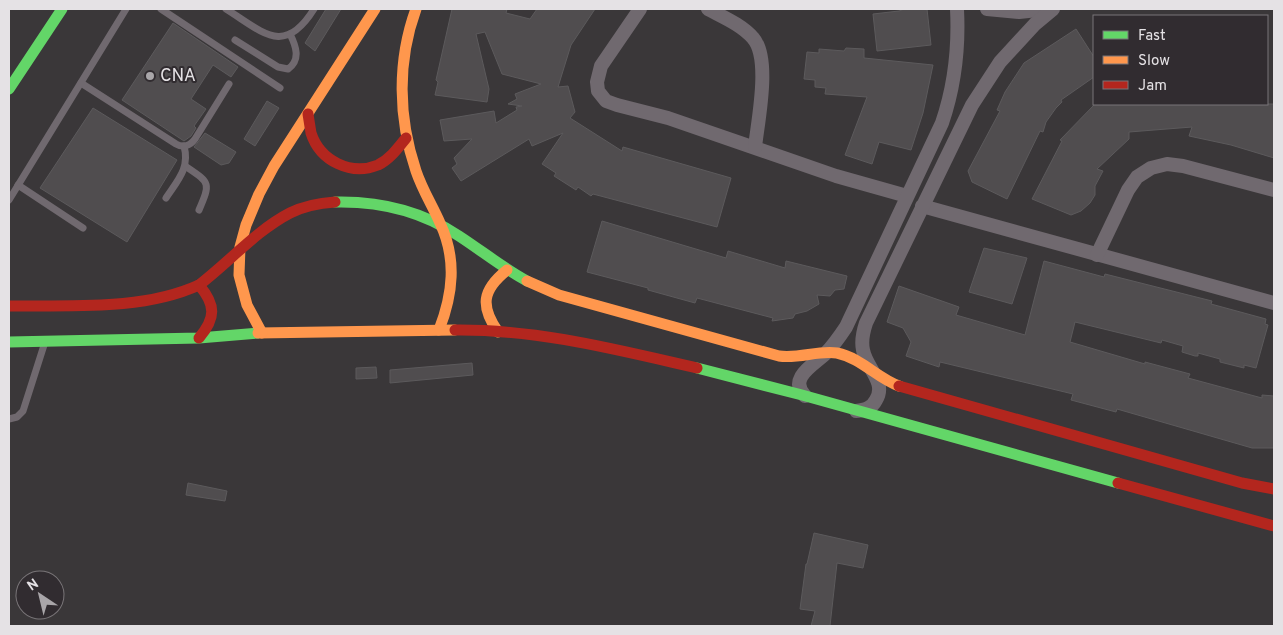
<svg xmlns="http://www.w3.org/2000/svg" width="1283" height="635" font-family="Overpass,sans-serif">
<rect width="100%" height="100%" fill="#3a3739"/>
<g fill="#504d4f" stroke="#5c5a5c">
<polygon points="326,9 341,9 315,51 305,43"/>
<polygon points="452,9 507,9 506,13 530,19 537,9 595,9 571,45 558,87 568,86 575,112 570,118 622,151 623,147 731,178 717,227 593,194 591,196 578,187 576,190 554,176 556,173 542,164 563,133 532,146 529,139 461,181 452,168 457,164 454,158 472,139 444,141 440,120 494,111 496,123 517,110 516,107 522,106 508,104 517,99 515,94 541,84 502,74 485,32 476,34 489,89 487,102 435,95 438,82 436,80"/>
<polygon points="904,9 927,9 931,45 877,51 873,14 899,11"/>
<polygon points="173,23 238,67 231,77 213,65 191,99 206,109 194,126 196,128 191,136 184,141 122,100"/>
<polygon points="1076,29 1094,57 1094,77 1061,100 1062,102 1056,108 1046,122 1043,132 1040,131 1007,199 972,182 968,171 1000,111 997,110 1005,92 1024,63"/>
<polygon points="846,48 864,49 864,58 933,65 923,113 911,150 879,142 872,164 845,155 867,97 825,94 826,88 815,87 815,80 804,79 807,52 819,53 819,49 844,51"/>
<polygon points="267,101 279,108 255,146 244,139"/>
<polygon points="1095,104 1274,104 1274,158 1231,145 1189,136 1192,127 1129,132 1129,139 1097,169 1103,171 1095,186 1095,195 1090,203 1081,211 1071,215 1032,199 1062,141 1060,140"/>
<polygon points="93,108 177,160 127,242 40,188"/>
<polygon points="205,133 236,152 229,163 221,165 194,147"/>
<polygon points="602,221 726,258 728,251 785,268 786,261 847,276 844,289 835,290 830,296 817,295 819,304 807,311 795,314 793,318 772,321 773,318 697,298 695,303 648,290 648,288 587,272"/>
<polygon points="984,248 1027,258 1012,304 969,292"/>
<polygon points="1044,261 1104,277 1105,274 1212,301 1211,304 1266,319 1265,324 1268,325 1256,368 1244,365 1244,368 1220,362 1220,359 1198,353 1198,356 1195,356 1182,352 1183,346 1162,340 1161,343 1075,322 1070,342 1145,364 1145,362 1190,374 1188,378 1262,398 1262,395 1274,396 1274,448 1252,448 1117,409 1116,412 1071,400 1073,394 940,362 939,367 906,356 911,342 903,328 887,322 899,286 959,307 956,315 1025,335"/>
<polygon points="472,363 473,375 390,383 390,370"/>
<polygon points="376,367 377,378 356,379 356,368"/>
<polygon points="188,483 227,491 225,501 186,495"/>
<polygon points="814,533 868,545 863,568 837,563 830,626 811,626 815,611 800,609 806,564 807,564"/>
</g>
<g fill="none" stroke-linecap="round" stroke-linejoin="round">
<g stroke="#70696f" stroke-width="7">
<polyline points="161,9 280,88"/>
<path d="M226,9C263,32 284,57 314,9"/>
<path d="M235,40L278,67L288,69C301,60 296,46 290,34"/>
<path d="M81,83L176,144C183,148 190,146 195,139L229,84"/>
<path d="M185,166C210,183 211,182 199,210"/>
<polyline points="18,185 83,228"/>
<path d="M166,198C178,180 190,168 184,146"/>
<polyline points="9,200 126,9"/>
<polyline points="9,419 17,417 23,411 45,342"/>
</g>
<g stroke="#70696f" stroke-width="14">
<polyline points="640,9 601,66 597,82 598,91 606,101 617,105 668,118 836,176 907,196"/>
<path d="M708,9C723,17 742,25 753,38C771,58 758,120 755,147"/>
<polyline points="987,9 1019,12 1047,9"/>
<polyline points="922,206 1274,303"/>
<polyline points="1097,255 1128,190 1137,177 1151,168 1167,164 1183,166 1274,190"/>
<path d="M805,396C787,378 815,364 826,353C834,345 840,336 846,327L942,123C955,85 959,48 957,9"/>
<path d="M856,411C865,410 872,408 876,400C887,382 866,368 863,350C861,341 863,332 866,323L972,105L1000,62L1035,24L1053,9"/>
</g>
<g stroke="#63d668" stroke-width="11">
<polyline points="9,89 62,9"/>
<path d="M335,202C379,201 422,211 459,236C482,251 503,268 527,281"/>
<polyline points="9,342 199,338 258,333"/>
<polyline points="697,368 802,395 1118,483"/>
</g>
<g stroke="#ff974d" stroke-width="11">
<path d="M416,9C397,61 398,118 416,171C422,189 432,205 440,223C457,259 453,294 439,330"/>
<path d="M527,281L559,295L779,356C799,359 818,350 837,353C861,358 877,378 899,386"/>
<path d="M498,332C480,306 482,290 507,270"/>
<polyline points="258,333 455,330"/>
<polyline points="262,333 247,305 239,275 240,247 246,225 259,194 274,166 375,9"/>
</g>
<g stroke="#b3261e" stroke-width="11">
<path d="M308,114C309,120 310,127 311,133C320,161 351,176 378,165C390,159 398,148 406,138"/>
<path d="M199,285C216,305 216,318 199,338"/>
<path d="M9,306C70,305 142,311 199,285C229,262 257,230 290,213C304,206 320,203 335,202"/>
<path d="M455,330C537,329 618,350 697,368"/>
<polyline points="899,386 1242,483 1274,489"/>
<polyline points="1118,483 1274,526"/>
</g>
</g>
<circle fill="#a9a6a9" stroke="#312c30" stroke-width="2" cx="150" cy="76" r="5"/>
<g text-anchor="middle" dominant-baseline="central" stroke-width="4" stroke-linejoin="round" paint-order="stroke">
<g font-size="18" fill="#e5e2e5" stroke="#312c30" text-anchor="start">
<text x="160" y="76">CNA</text>
</g>
</g>
<rect width="1283" height="635" fill="none" stroke="#e5e2e5" stroke-width="20"/>
<rect x="1093" y="15" width="175" height="90" fill="#312c30" stroke="#797578"/>
<rect x="1103" y="31" width="25" height="8" fill="#63d668" stroke="#797578"/>
<text x="1138" y="40" font-size="15" fill="#e5e2e5">Fast</text>
<rect x="1103" y="56" width="25" height="8" fill="#ff974d" stroke="#797578"/>
<text x="1138" y="65" font-size="15" fill="#e5e2e5">Slow</text>
<rect x="1103" y="81" width="25" height="8" fill="#b3261e" stroke="#797578"/>
<text x="1138" y="90" font-size="15" fill="#e5e2e5">Jam</text>
<g transform="translate(40 595) rotate(325)"><circle r="24" fill="#312c30" stroke="#797578"/>
<path d="M0-4L9 19L0 12L-9 19Z" fill="#a9a6a9"/>
<text y="-8" font-size="14" font-weight="bold" text-anchor="middle" fill="#e5e2e5">N</text>
</g>
</svg>
